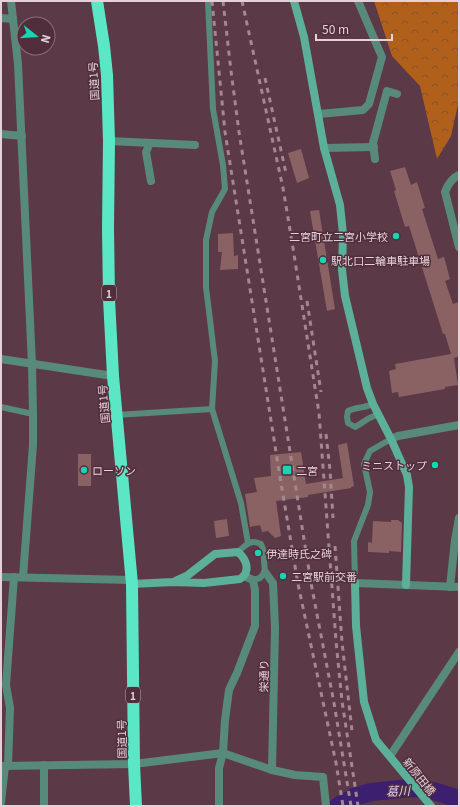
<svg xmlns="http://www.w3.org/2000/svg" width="460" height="807" font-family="Georgia,'Noto Sans JP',serif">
<defs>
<pattern id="forest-crowns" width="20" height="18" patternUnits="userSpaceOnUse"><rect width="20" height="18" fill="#b1601c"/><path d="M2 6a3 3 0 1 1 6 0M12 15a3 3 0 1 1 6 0" fill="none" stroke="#86532b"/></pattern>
</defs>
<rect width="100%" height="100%" fill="#5c3946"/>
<polygon fill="url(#forest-crowns)" points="374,1 459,1 459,100 451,136 437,159 420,86 392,56"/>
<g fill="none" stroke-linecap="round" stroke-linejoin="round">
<polyline stroke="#3c1f6f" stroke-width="18" points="338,806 354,797 371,792 412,788 424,789 437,792 459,799"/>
</g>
<g fill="#8b6264">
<polygon points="301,149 309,178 297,183 288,153"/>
<polygon points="405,167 411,185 417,182 425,208 422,209 438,259 444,257 450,279 445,281 453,304 459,302 459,356 454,358 458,385 445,387 445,389 399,397 398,392 392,393 389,371 396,369 395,364 451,354 445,334 443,334 409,226 405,227 394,191 396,190 390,171"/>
<polygon points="319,210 335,309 327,311 310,211"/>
<polygon points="233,233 234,256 238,255 238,269 220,270 222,252 218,252 218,234"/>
<polygon points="347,443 354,486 351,487 351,488 308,495 308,497 276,501 281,536 275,538 268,531 262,532 260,525 250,527 245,494 257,492 254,478 271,476 270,455 301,452 306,484 343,478 338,445"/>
<rect x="78" y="454" width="13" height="32"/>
<polygon points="227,519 229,536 216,538 214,521"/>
<polygon points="391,520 398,520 402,523 401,552 389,551 389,553 368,552 368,542 372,543 373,521 391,522"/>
</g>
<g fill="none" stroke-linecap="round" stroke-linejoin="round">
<g stroke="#588a7c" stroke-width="6">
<path d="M373,404C365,408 356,407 348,411L347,417L348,423L355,427C365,422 367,417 378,415"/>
<polyline points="1,407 33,414"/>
<polyline points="212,409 241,503 248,543"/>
<polyline points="116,415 212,409 215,361 206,287 206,240 212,212 225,189 223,165 213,109 208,1"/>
<path d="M238,552C247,544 250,539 261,544L263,549L265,572L260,578L253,580"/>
<polyline points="355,583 354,541 368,505 370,492 364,464 370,451 391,439"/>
</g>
<g stroke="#588a7c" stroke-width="8">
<polyline points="11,1 18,64 32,364 33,414 33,445 23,577"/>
<polyline points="1,18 13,19"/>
<polyline points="319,114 363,110 369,104 382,57 358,1"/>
<polyline points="1,134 22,136"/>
<polyline points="109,141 195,145"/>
<polyline points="150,143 146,152 151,181"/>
<polyline points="324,148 374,147"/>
<polyline points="375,159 373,143 387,91 397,94"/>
<path d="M459,175C452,178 448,184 445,192L459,247"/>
<polyline points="1,359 113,376"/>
<polyline points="391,439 398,436 459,425"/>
<polyline points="265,572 273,583 275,628 272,770"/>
<polyline points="1,577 132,580"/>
<polyline points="355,583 459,587"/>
<polyline points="450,587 455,540 459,518"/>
<polyline points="390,756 459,652"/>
<polyline points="44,765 44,806"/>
<polyline points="1,766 134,764 223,753 272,770 295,775 323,777 326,806"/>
<polyline points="8,766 10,708 6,685 14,577"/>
<polyline points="1,802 5,766"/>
<polyline points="219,806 219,768 223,753 225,720 229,690 237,673 255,626 255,590 253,580 244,576"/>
</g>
<g stroke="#5cb09a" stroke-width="8">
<polyline points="294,1 304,37 324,148 340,205 343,234 342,270 345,296 367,388 373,404 391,439 407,475 409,487 406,585"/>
<polyline points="355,583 356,626 364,702 376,740 431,806"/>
<path d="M132,584L173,582L204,583L240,579C251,572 247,560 238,552L215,554L188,575L173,582"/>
</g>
<polyline stroke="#5be7c6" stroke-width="12" points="97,1 104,46 107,75 109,141 108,227 109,299 113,376 132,584 134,764 136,806"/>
<g stroke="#a38791" stroke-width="3" stroke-dasharray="5 5" stroke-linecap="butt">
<polyline points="212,1 225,132 280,477 298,584 336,763 343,806"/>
<polyline points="223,1 231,71 239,132 311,583 334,703 351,806"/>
<polyline points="242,1 283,188 293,248 319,413 336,641 342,701 358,806"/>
<polyline points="265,78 286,173"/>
<polyline points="307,301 321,392"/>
<polyline points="326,434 330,470 333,518"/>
<polyline points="335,546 342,642 352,731"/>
</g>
</g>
<g fill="#18d5b2" stroke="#502e3c" stroke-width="1.5">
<circle cx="396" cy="236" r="4"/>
<circle cx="323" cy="260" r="4"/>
<circle cx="435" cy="465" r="4"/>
<circle cx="84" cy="470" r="4"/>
<rect x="282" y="465" width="10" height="10" rx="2"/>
<circle cx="258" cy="553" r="4"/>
<circle cx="283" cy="576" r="4"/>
</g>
<g text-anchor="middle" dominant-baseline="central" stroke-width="3" stroke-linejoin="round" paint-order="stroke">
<g fill="#502e3c" stroke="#baa0a9" stroke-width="1">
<rect x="102" y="285" width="14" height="16" rx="3"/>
<rect x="126" y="687" width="14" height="16" rx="3"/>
</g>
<g font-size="10" font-weight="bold" fill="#e7d1d8">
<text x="109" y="293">1</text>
<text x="133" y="695">1</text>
</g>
<g font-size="11" fill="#e7d1d8" stroke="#502e3c">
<text transform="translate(93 81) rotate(-93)">国道1号</text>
<text transform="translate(103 404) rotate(-95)">国道1号</text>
<text transform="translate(263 676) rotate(-89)">栄通り</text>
<text transform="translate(121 739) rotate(-91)">国道1号</text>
<text transform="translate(420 776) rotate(51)">新原田橋</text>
</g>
<g font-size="11" fill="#e7d1d8" stroke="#502e3c" text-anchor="start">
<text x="388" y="236" text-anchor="end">二宮町立二宮小学校</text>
<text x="331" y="260">駅北口二輪車駐車場</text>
<text x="427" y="465" text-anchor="end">ミニストップ</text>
<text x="92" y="470">ローソン</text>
<text x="296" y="470">二宮</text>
<text x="266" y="553">伊達時氏之碑</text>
<text x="291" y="576">二宮駅前交番</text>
</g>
<g font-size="12" font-style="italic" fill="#dad0fe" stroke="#502e3c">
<text transform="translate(398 790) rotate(-3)">葛川</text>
</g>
</g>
<rect width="460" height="807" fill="none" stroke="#e7d1d8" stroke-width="4"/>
<g transform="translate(36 36) rotate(107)"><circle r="19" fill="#502e3c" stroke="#8c6f7a"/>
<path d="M0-3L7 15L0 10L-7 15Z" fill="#18d5b2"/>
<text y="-6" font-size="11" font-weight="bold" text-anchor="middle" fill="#e7d1d8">N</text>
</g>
<path d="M316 34v6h76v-6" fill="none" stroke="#e7d1d8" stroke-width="2"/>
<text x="322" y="34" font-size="12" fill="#e7d1d8" stroke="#502e3c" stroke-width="3" paint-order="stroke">50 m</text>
</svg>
